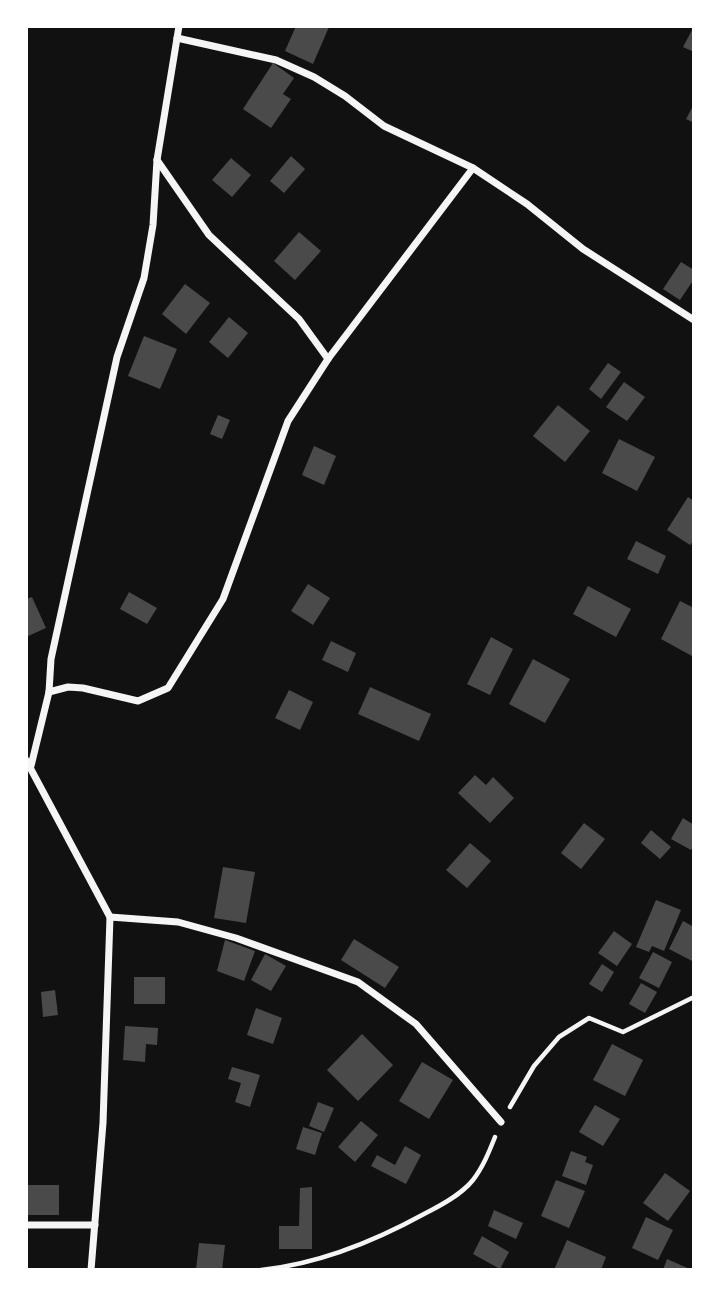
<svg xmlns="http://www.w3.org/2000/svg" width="720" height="1296" font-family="'Roboto Serif',serif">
<rect width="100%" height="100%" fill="#111"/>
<g fill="#4a4a4a">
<polygon points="296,26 329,27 313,64 285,51"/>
<polygon points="692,30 694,31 694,52 683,47"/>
<polygon points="273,63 294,78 283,94 291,99 271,128 243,109"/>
<polygon points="694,104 694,123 686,119"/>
<polygon points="291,156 305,169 284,193 270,181"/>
<polygon points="231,158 251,175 232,197 212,180"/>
<polygon points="299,232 321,251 295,280 274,261"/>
<polygon points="681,262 694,270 694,284 692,282 680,300 663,289"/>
<polygon points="185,284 210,303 186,334 162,314"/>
<polygon points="229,317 248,333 228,358 209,342"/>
<polygon points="144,336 177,349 160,389 128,376"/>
<polygon points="608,363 621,372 601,399 589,389"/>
<polygon points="624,382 645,397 627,421 606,407"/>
<polygon points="558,405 590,431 565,462 533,436"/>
<polygon points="218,415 230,420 222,439 210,434"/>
<polygon points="619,439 655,457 637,491 602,473"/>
<polygon points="314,446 336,456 324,485 302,475"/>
<polygon points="688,497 694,501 694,540 690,545 667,530"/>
<polygon points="636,541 666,556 658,574 627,559"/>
<polygon points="308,584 330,598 313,625 291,611"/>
<polygon points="588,586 631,609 616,637 573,614"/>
<polygon points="129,592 157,608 147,624 120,609"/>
<polygon points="32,597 46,628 26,637 26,599"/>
<polygon points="680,601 694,608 692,656 661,639"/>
<polygon points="491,637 513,649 490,695 467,684"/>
<polygon points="331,641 356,653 348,672 322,660"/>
<polygon points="533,659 570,679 545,723 509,704"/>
<polygon points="370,687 431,714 419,741 358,714"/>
<polygon points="289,690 313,702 300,730 275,718"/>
<polygon points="475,775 486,785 493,777 514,798 490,823 458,793"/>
<polygon points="683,818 694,825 694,845 691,850 671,839"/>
<polygon points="584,823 605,839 581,869 561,853"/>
<polygon points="651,830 671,847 660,859 641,843"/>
<polygon points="470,843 491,861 467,888 446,870"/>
<polygon points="223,867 255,872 246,923 214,918"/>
<polygon points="656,900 681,910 664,951 652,946 649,952 636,947"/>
<polygon points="683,921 694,927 694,962 669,949"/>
<polygon points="614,931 632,944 617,966 598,953"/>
<polygon points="354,939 399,967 385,988 341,960"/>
<polygon points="225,940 255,951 244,981 217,971"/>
<polygon points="653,952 672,962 659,988 639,978"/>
<polygon points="265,954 286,966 271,991 251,980"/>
<polygon points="602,964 614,972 602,992 589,984"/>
<rect x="134" y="977" width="31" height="27"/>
<polygon points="641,983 657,992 645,1013 629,1004"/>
<polygon points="55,990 58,1015 43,1017 41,992"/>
<polygon points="256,1008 282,1018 273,1044 247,1035"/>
<polygon points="125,1026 158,1028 157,1045 146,1044 145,1062 123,1060"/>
<polygon points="362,1034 393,1065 358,1101 327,1070"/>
<polygon points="612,1044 643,1060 625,1096 593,1080"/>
<polygon points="422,1062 453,1080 429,1119 399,1101"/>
<polygon points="232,1067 260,1075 250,1107 235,1102 241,1083 228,1079"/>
<polygon points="318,1102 334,1108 324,1132 309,1126"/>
<polygon points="595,1105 620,1119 603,1146 579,1132"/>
<polygon points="361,1121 378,1135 355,1162 338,1147"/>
<polygon points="303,1127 322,1133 315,1155 296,1149"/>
<polygon points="405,1146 421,1155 406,1184 371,1166 377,1155 395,1165"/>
<polygon points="571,1151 587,1157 585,1162 593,1165 586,1185 562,1176"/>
<polygon points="665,1173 690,1191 668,1221 643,1203"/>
<polygon points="556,1180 585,1191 569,1228 541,1216"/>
<rect x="26" y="1185" width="33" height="30"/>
<polygon points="312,1187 312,1249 279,1249 279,1226 299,1226 300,1188"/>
<polygon points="494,1210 523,1223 516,1239 488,1226"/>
<polygon points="646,1217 673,1230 658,1260 632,1248"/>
<polygon points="482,1236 509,1252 500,1269 473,1254"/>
<polygon points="567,1240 606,1257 601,1270 554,1270"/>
<polygon points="199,1243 225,1245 222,1270 196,1270"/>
<polygon points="667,1259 692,1270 663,1270"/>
</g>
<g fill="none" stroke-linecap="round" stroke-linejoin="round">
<g stroke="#f5f5f5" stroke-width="4.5">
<polyline points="510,1107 534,1066 559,1037 589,1018 623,1032 694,997"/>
<path d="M261,1270C319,1264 373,1242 424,1214C440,1206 461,1195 473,1180C483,1167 489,1152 495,1137"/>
</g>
<g stroke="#f5f5f5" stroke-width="7">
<polyline points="177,38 276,60 314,77 345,96 384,126 473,168 527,204 583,249 694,320"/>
<polyline points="157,160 209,235 299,319 328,359"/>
<polyline points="49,692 68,687 83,688 138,701 168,688 223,599 288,421 328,359 473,168"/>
<polyline points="26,760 110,917 103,1123 91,1270"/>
<polyline points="31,766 49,692 51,659 117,357 144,278 153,225 157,160 179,26"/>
<polyline points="110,917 178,922 236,938 358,982 416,1024 501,1122"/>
<polyline points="26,1225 95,1225"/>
</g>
</g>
<rect width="720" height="1296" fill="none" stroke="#ffffff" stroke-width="56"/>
</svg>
